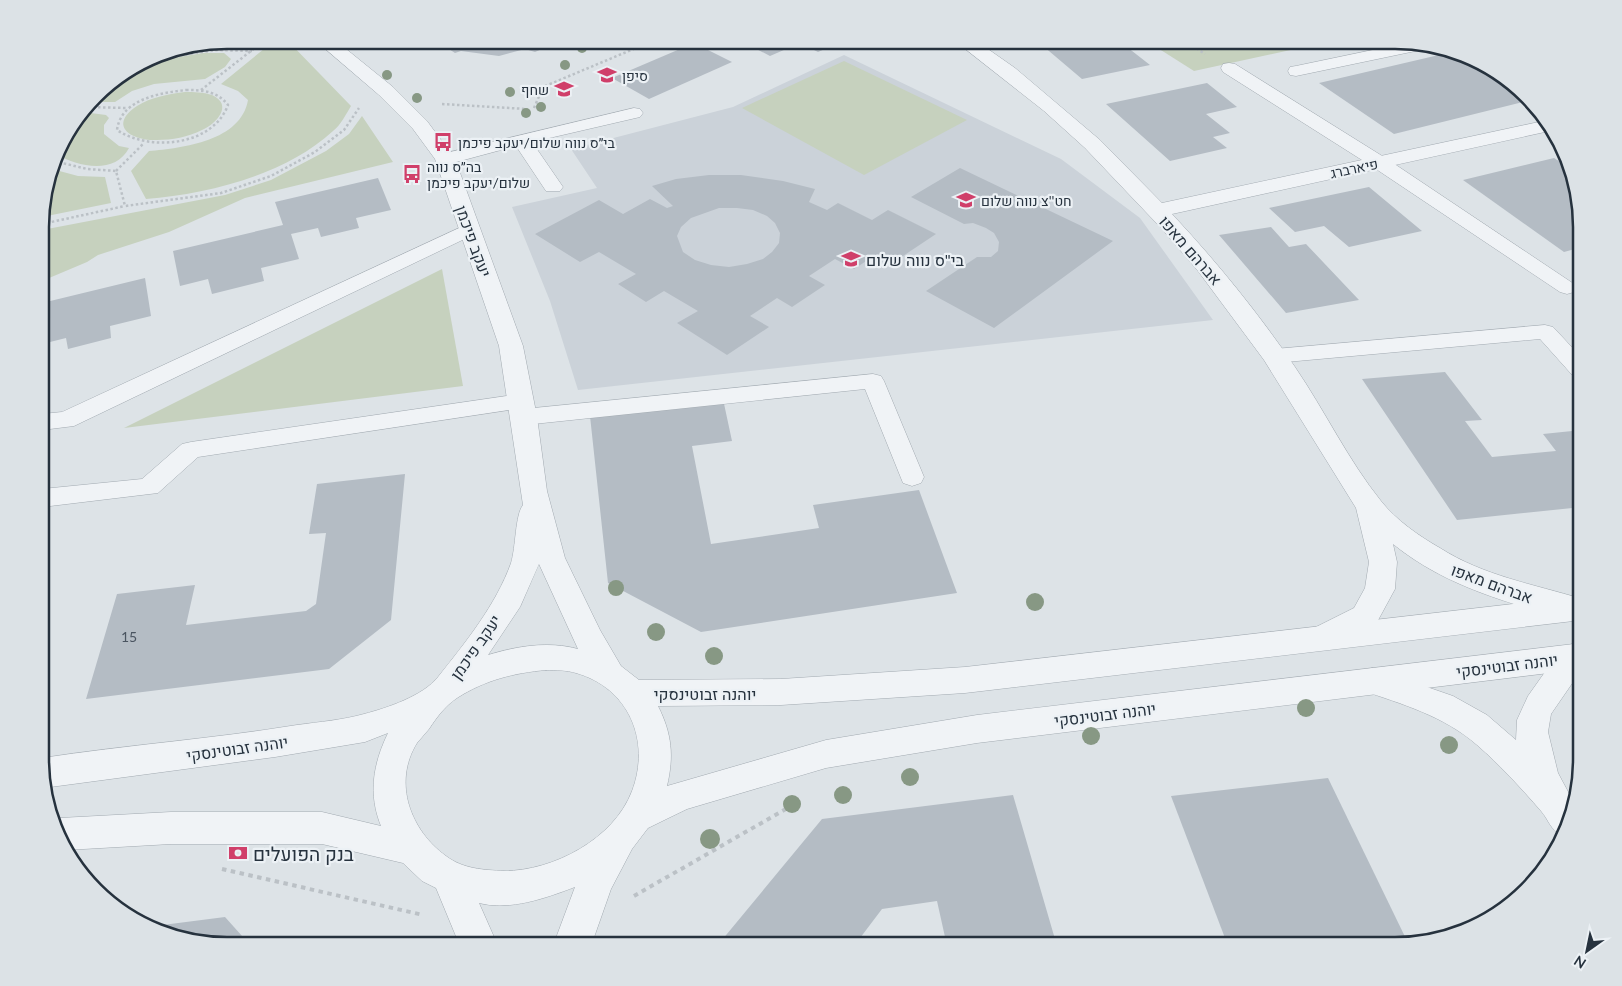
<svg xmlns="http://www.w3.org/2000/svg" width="1622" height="986" font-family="Lato,Heebo,sans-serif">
<rect width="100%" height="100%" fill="#dde3e7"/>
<polygon fill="#cbd2d9" points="844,55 1061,159 1140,218 1213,320 578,390 550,301 512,207 597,188 571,149 733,107"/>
<g fill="#c6d1be">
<polygon points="226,40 257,40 249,47 220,46 153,55"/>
<path d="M275,40H287L351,106C346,114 341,125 333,131C285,175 209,194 146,199L131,171L149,151C183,148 241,141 248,100L238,91L221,84Z"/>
<polygon points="1145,40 1311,40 1318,44 1194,71"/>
<path d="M203,53H224L231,59L225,67L205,79L154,84L132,91L115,102H91C121,63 157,61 203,53Z"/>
<polygon points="844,61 967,120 864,175 742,108"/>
<path d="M185,92C194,92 203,92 212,95C234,105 216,124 202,130C188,137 172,140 157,140C132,141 107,126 137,106C151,97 169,94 185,92Z"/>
<path d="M83,112L106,115L109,118L104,125V134L119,146L129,148C115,175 78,167 56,154L59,144Z"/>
<polygon points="362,116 393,162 245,198 169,232 98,255 87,262 42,281 42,230 225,195 271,180 326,151 349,134"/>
<polygon points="52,169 78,176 105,177 111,203 42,217 42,202"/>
<polygon points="442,269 463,386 124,428"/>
</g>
<g fill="#b4bcc4" fill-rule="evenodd">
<polygon points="435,40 563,40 535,52 525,49 499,56 461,51 455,53"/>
<polygon points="739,40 846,40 818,52 800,43 770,56"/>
<polygon points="1036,40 1094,40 1098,43 1118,40 1150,65 1082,79"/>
<polygon points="694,43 732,62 649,99 612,78"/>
<polygon points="1456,51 1489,65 1527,101 1394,134 1319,83"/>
<polygon points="1207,83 1237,107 1206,114 1230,133 1213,137 1227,148 1170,161 1106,104"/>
<polygon points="1554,158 1573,170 1582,214 1582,247 1564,252 1463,180"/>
<polygon points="960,168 1113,241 994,328 926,291 977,257 991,257 998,251 999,242 994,233 986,228 973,223 964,224 911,197"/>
<path d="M709,175H741L783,181L815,189L809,202L827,210L838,203L872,220L888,210L936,234L894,262L877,254L854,269L835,259L809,276L825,285L792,307L777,298L750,316L769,327L727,355L677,323L698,311L664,291L646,302L618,284L636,274L599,252L580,262L535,234L599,200L623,214L650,199L667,208L673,206L652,186L676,179ZM719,208H737L753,210L767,216L775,223L780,233L779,243L772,252L763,259L747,264L729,267L711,265L695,260L683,252L677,236L681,227L691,218Z"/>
<polygon points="378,178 391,210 356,218 359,228 321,237 318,228 291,234 299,259 261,268 264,281 212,294 208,279 180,286 173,251 283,225 275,202"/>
<polygon points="1369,187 1422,231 1349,247 1324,226 1295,232 1269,208"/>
<polygon points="1271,227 1289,247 1306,244 1359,300 1286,313 1219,235"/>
<polygon points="145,278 151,316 110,326 111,338 68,349 66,338 42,344 42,303"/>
<polygon points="1445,372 1482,420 1465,421 1492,457 1556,451 1543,434 1582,430 1582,507 1457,520 1362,379"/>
<polygon points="723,399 732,441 692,446 711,544 819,528 813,505 919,490 957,593 701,632 608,583 590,416"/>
<polygon points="405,474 391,620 329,669 86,699 117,594 195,585 186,625 306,611 316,604 326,533 309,534 317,484"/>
<polygon points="1328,778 1409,945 1228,946 1171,796"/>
<polygon points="1013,795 1057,946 947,946 937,901 882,909 854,946 717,946 822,819"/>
<polygon points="225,917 251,946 226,946 178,940 147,927"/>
</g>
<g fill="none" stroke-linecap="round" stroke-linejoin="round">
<g stroke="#a2aab1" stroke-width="1">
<g id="service">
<polygon points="1411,42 1433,45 1425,49 1296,76 1290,75 1288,71 1290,67 1296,66"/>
<polygon points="1229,63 1235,64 1387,159 1574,284 1577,288 1574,292 1567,294 1560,292 1373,167 1223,72 1221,68 1223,64"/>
<polygon points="634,108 640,109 643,113 640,117 532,142 563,187 560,191 546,191 516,146 445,165 438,163 436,159 438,155"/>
<polygon points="470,223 477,225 480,229 477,233 74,426 42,430 42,414 62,412"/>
<polygon points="1545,325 1553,327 1582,358 1582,379 1574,377 1540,339 1275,363 1267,361 1264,356 1267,351 1275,349"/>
<polygon points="873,374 881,376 884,381 924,477 921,483 912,486 903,483 865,389 524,425 516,423 512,417 516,411 524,409"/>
<polygon points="521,394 529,397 533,402 529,407 198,457 158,493 42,507 42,489 142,479 182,444 191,442"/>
</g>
</g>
<g stroke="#a2aab1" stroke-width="1">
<g id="minor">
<path d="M954,40H975L1015,68L1100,140L1162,203L1548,120L1554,130L1172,214C1217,262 1259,314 1295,367C1325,411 1348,460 1381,501C1396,520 1419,536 1440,548C1484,576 1533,584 1582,599V619L1575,621C1511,604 1446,587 1393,544L1397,562L1395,589L1376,624L1334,647L1323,650L1312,647L1308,638L1312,629L1354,608L1365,588L1369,562L1356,508L1264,360L1198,271L1162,229L1085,148L1044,111Z"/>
<path d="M1573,644L1582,647V669L1551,714L1548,732L1558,773L1573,801L1562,835C1550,830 1549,820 1541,811C1521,788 1500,765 1477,745C1444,716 1402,704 1361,690L1356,681L1361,672L1372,668L1453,696L1487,715L1516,740L1517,720L1528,696L1562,648Z"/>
</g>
</g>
<g stroke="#a2aab1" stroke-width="1">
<path id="tertiary" d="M315,40H335L393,87L427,121L455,159L523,346L537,417L547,491L565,558L600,630L621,666L639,680L781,679L965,667L1582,596V620L965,693L781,705L658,706C672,734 674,756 667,786L826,740L977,715L1582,643V669L977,743L826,768L687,809L648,828L632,849L611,889L591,946H553L575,887C546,898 510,911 479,903L498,946H460L436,888L422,881L403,863L322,844H171L66,850L55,820L60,818L171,812H322L381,826C368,794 373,764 388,733L365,742L275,757L43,788L42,758C126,745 212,739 297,725C319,722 343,720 364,714C387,708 423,696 438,677C465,643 496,605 511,563C516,547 515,515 523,505L499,346L435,159L413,129L379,95ZM539,564L578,649C549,641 517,646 488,655L520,607ZM546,670C556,670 566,670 576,673C629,688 651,741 632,791C614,839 553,871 504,871C484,870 463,869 446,856C411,831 392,783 417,743C421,738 425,734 429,729C437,717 445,706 457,698C485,680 514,673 546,670Z"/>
</g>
<g stroke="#bbc1c6" stroke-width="2.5" stroke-dasharray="2.5 2.5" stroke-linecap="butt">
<polyline points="1184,40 1205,54"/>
<polyline points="146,60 217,50 252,51"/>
<path d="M186,90C203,90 217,91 228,105C213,146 150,152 117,130C121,99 160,93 186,90Z"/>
<polyline points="201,90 265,40"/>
<polyline points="442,104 526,109"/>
<polyline points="88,107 127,108"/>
<polyline points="534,108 543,87 655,40"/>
<polyline points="54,161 87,169 116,171 125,206 221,193 271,176 315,152 344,130 359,108"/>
<polyline points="116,171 144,143"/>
<polyline points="42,224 125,206"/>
</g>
<g stroke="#bbc1c6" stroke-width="4" stroke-dasharray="4.5 4.5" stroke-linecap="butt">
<polyline points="222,869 423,915"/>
<polyline points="634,896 798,802"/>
</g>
<use href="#service" fill="#f0f3f6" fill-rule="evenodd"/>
<use href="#minor" fill="#f0f3f6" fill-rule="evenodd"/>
<use href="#tertiary" fill="#f0f3f6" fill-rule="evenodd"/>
</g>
<g fill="#879884">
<circle cx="582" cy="48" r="5"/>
<circle cx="565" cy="65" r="5"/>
<circle cx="387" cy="75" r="5"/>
<circle cx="510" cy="92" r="5"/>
<circle cx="417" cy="98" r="5"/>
<circle cx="541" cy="107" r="5"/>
<circle cx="526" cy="113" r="5"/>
<circle cx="616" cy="588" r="8"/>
<circle cx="1035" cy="602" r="9"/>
<circle cx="656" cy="632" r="9"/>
<circle cx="714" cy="656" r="9"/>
<circle cx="1306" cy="708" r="9"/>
<circle cx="1091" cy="736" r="9"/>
<circle cx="1449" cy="745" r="9"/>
<circle cx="910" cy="777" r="9"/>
<circle cx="843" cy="795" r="9"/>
<circle cx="792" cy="804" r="9"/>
<circle cx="710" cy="839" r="10"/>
</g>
<defs>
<g id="school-bare" transform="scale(1.5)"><path d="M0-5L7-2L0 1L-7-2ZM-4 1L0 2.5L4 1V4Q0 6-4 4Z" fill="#d03f6a" stroke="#ecf1f5" stroke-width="2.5" paint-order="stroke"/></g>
<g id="bus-bare" transform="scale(1.5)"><path d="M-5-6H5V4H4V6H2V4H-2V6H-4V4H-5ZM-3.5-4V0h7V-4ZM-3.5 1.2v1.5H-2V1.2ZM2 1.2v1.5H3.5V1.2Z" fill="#d03f6a" stroke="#ecf1f5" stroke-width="2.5" paint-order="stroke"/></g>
<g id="bank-bare" transform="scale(1.5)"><path d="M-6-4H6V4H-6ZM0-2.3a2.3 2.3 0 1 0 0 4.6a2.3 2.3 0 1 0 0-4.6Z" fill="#d03f6a" stroke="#ecf1f5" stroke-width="2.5" paint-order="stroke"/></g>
</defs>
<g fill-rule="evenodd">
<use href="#school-bare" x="607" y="75"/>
<use href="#school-bare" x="564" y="89"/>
<use href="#bus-bare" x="443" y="142"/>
<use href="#bus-bare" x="412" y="174"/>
<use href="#school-bare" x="966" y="200"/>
<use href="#school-bare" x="851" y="259"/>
<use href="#bank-bare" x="238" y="853"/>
</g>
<g text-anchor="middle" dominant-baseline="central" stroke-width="4.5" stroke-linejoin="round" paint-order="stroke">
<g font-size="14" fill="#26323e" stroke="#ecf1f5" text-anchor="start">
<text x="622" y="75">סיפן</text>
<text x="549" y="89" text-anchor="end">שחף</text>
<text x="458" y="142">בי״ס נווה שלום/יעקב פיכמן</text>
<text x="427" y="166">בה״ס נווה<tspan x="427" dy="16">שלום/יעקב פיכמן</tspan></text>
<text x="981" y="200">חט''צ נווה שלום</text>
</g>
<g font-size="14" fill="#26323e" stroke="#ecf1f5">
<text transform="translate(1354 168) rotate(-12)">פיארברג</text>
</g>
<g font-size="14" fill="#4a5460">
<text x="129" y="636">15</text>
</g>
<g font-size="16" fill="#26323e" stroke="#ecf1f5">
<text transform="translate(474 241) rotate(70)">יעקב פיכמן</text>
<text transform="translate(1191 250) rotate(49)">אברהם מאפו</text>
<text transform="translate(1492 583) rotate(20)">אברהם מאפו</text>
<text transform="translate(475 647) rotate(-55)">יעקב פיכמן</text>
<text transform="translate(1507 665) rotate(-7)">יוהנה זבוטינסקי</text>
<text x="705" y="693">יוהנה זבוטינסקי</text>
<text transform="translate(1105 714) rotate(-7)">יוהנה זבוטינסקי</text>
<text transform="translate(237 748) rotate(-8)">יוהנה זבוטינסקי</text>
</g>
<g font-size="16" fill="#26323e" stroke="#ecf1f5" text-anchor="start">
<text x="866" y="259">בי"ס נווה שלום</text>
</g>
<g font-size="19" fill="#26323e" stroke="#ecf1f5" text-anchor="start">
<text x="253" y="853">בנק הפועלים</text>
</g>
</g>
<path d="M0 0H1622V986H0ZM227 49H1395A178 178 0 0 1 1573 227V759A178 178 0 0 1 1395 937H227A178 178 0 0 1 49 759V227A178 178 0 0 1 227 49Z" fill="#dce2e6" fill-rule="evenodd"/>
<path fill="none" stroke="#26323e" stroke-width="2.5" d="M227 49H1395A178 178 0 0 1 1573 227V759A178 178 0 0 1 1395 937H227A178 178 0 0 1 49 759V227A178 178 0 0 1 227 49Z"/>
<g transform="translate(1587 951) rotate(213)" stroke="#ecf1f5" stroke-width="4" paint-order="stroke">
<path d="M0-4L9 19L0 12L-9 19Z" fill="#26323e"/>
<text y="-8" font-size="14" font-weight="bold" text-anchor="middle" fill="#26323e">N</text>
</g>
</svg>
